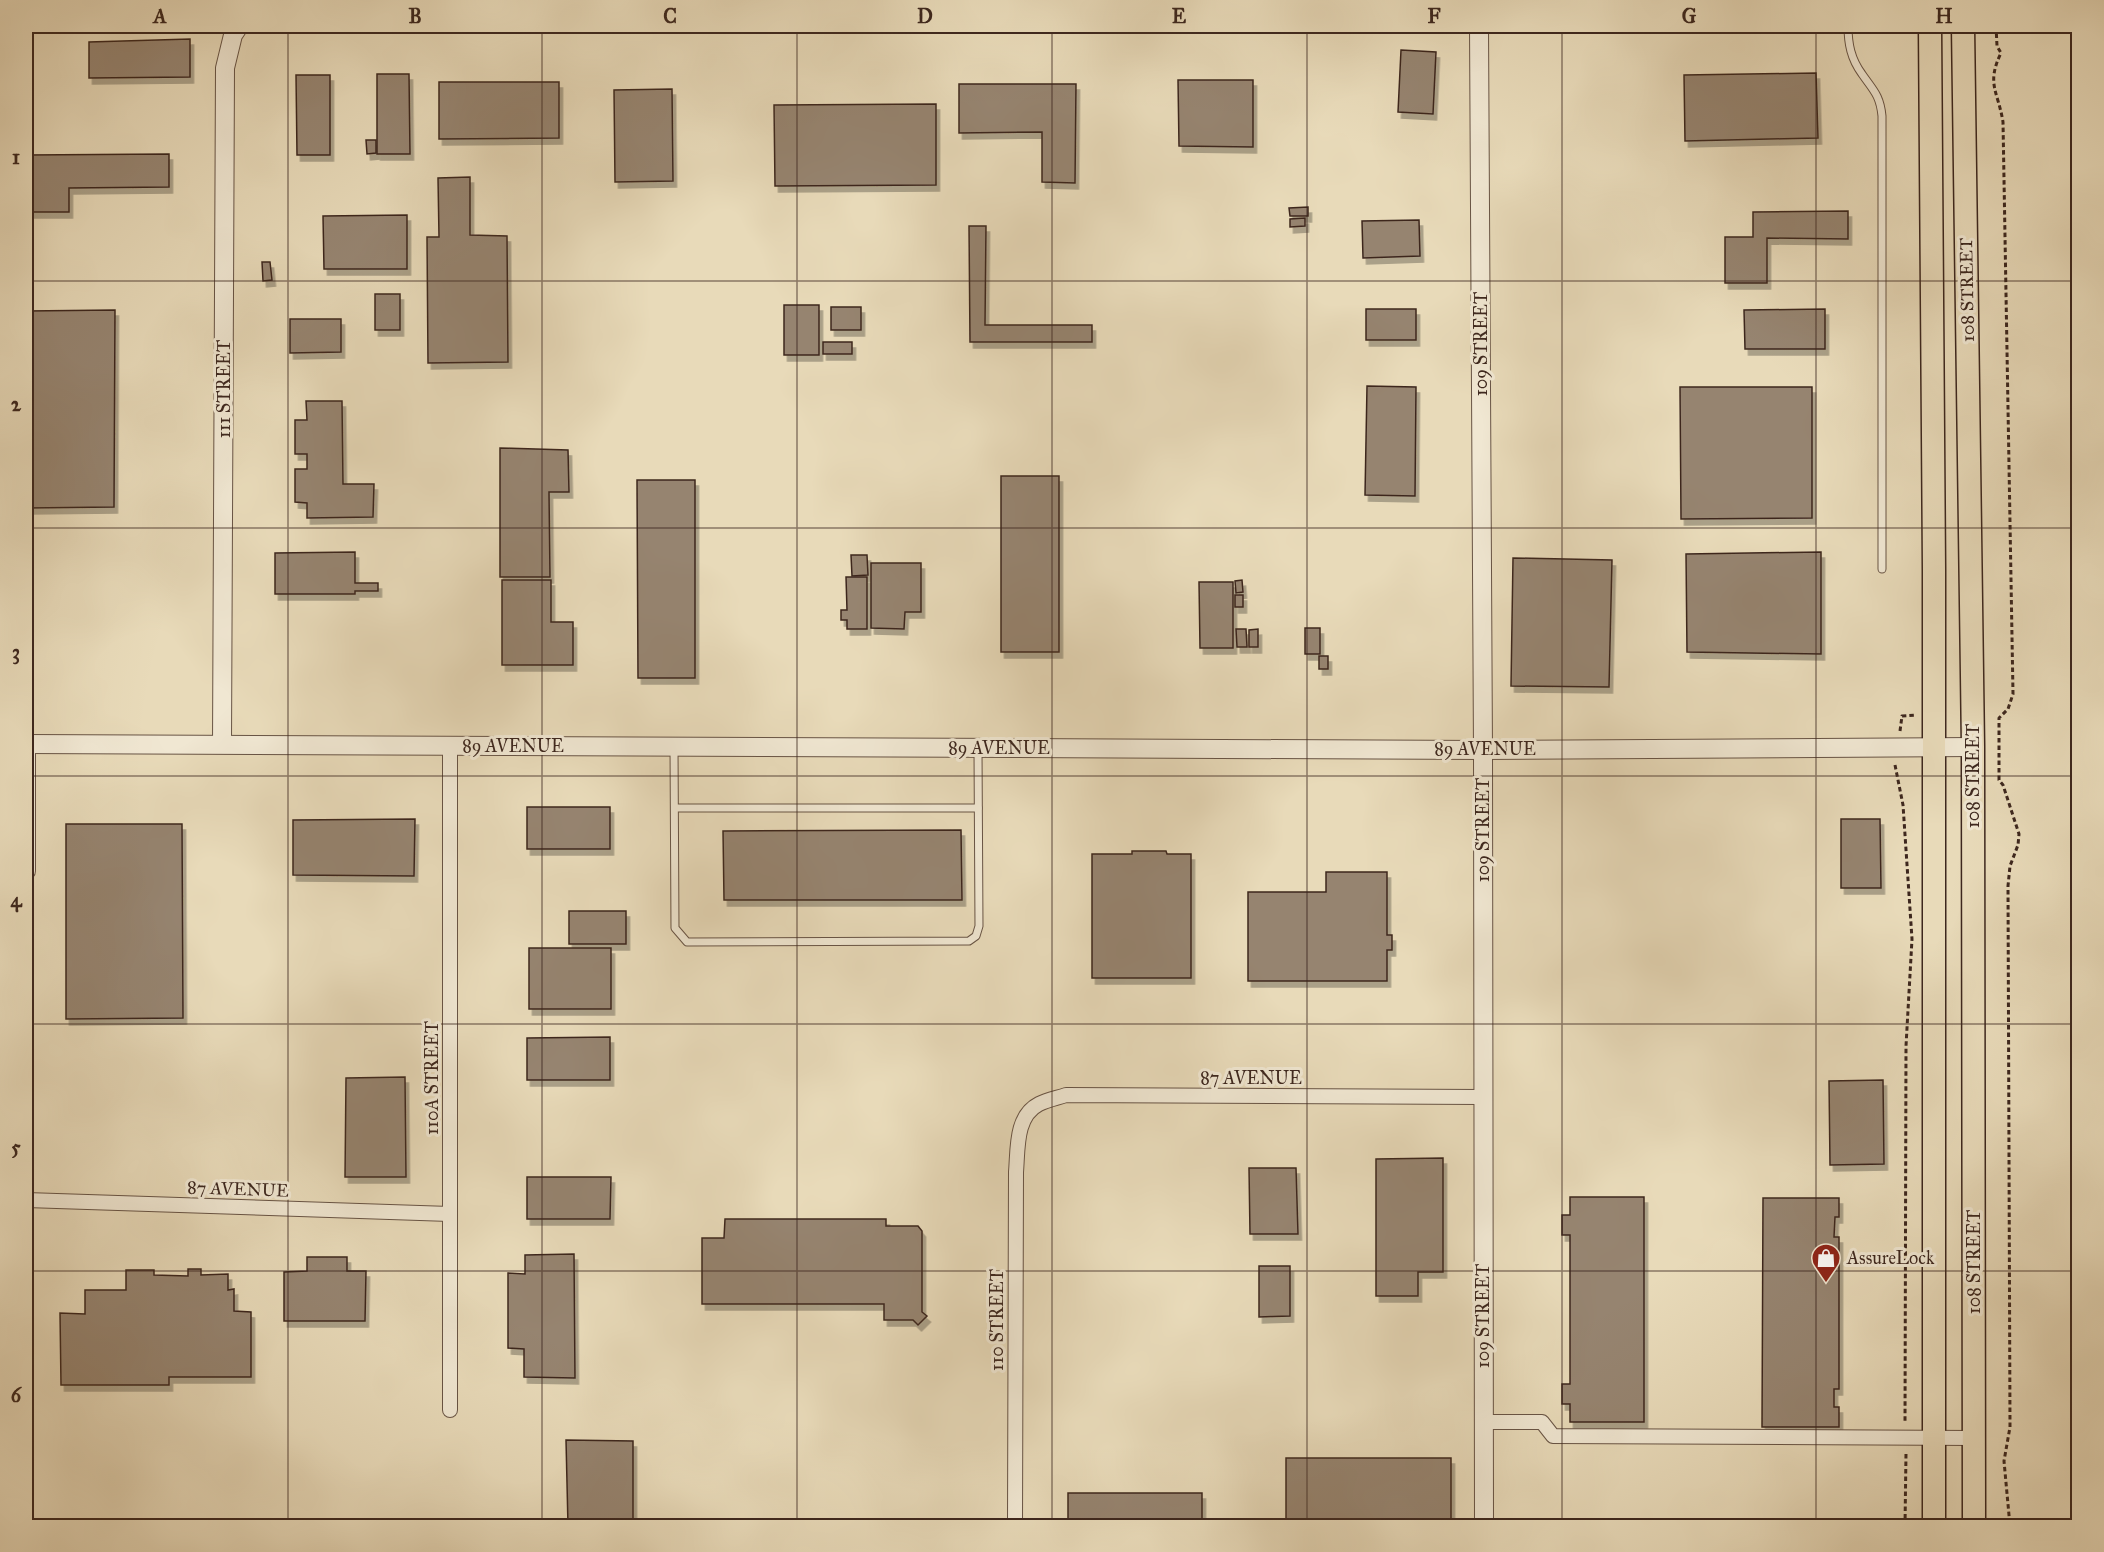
<svg xmlns="http://www.w3.org/2000/svg" width="2104" height="1552" font-family="'IM FELL Great Primer',serif">
<defs>
<filter id="shadow"><feDropShadow dx="3.5" dy="6" stdDeviation="0" flood-color="#0004"/></filter>
</defs>
<rect width="100%" height="100%" fill="#e8dab9"/>
<filter id="stains"><feTurbulence type="fractalNoise" baseFrequency=".00333" numOctaves="4"/><feColorMatrix values="0 0 0 0 .2 0 0 0 0 .09 0 0 0 0 .02 0 0 0 .5 -.17"/></filter>
<radialGradient id="worn" r=".72"><stop offset=".6" stop-color="#630" stop-opacity="0"/><stop offset="1" stop-color="#630" stop-opacity=".3"/></radialGradient>
<g fill="#96846f" stroke="#3d271e" stroke-width="1.5" filter="url(#shadow)">
<polygon points="190,39 190,77 89,78 89,42"/>
<polygon points="1401,50 1436,52 1433,114 1398,112"/>
<polygon points="1816,73 1818,138 1685,141 1684,75"/>
<polygon points="377,74 409,74 410,154 377,154"/>
<polygon points="296,75 330,75 330,155 297,155"/>
<polygon points="1178,80 1253,80 1253,147 1179,146"/>
<polygon points="439,82 559,82 559,138 439,139"/>
<polygon points="959,84 1076,84 1075,183 1042,182 1042,132 959,133"/>
<polygon points="672,89 673,181 615,182 614,90"/>
<polygon points="936,104 936,185 775,186 774,105"/>
<polygon points="366,140 376,140 376,153 367,154"/>
<polygon points="169,154 169,187 69,188 69,212 26,212 26,155"/>
<polygon points="470,177 470,235 507,236 508,362 428,363 427,237 439,237 438,178"/>
<polygon points="1308,207 1308,216 1290,216 1289,208"/>
<polygon points="1848,211 1848,239 1767,238 1767,283 1725,283 1725,237 1753,237 1753,212"/>
<polygon points="407,215 407,269 324,269 323,216"/>
<polygon points="1305,218 1305,226 1290,227 1290,219"/>
<polygon points="1419,220 1420,256 1363,258 1362,221"/>
<polygon points="969,226 986,226 985,325 1092,325 1092,342 970,342"/>
<polygon points="262,262 270,262 272,280 263,281"/>
<rect x="375" y="294" width="25" height="36"/>
<rect x="784" y="305" width="35" height="50"/>
<rect x="831" y="307" width="30" height="23"/>
<rect x="1366" y="309" width="50" height="31"/>
<polygon points="1825,309 1825,349 1745,349 1744,310"/>
<polygon points="115,310 114,507 26,508 26,311"/>
<polygon points="290,319 341,319 341,352 290,353"/>
<rect x="823" y="342" width="29" height="12"/>
<polygon points="1367,386 1416,387 1415,496 1365,495"/>
<polygon points="1680,387 1812,387 1812,518 1681,519"/>
<polygon points="306,401 342,401 343,484 374,484 373,517 307,518 307,503 295,502 295,469 307,469 307,454 295,454 295,420 307,420"/>
<polygon points="500,448 568,450 569,492 549,492 550,577 500,577"/>
<rect x="1001" y="476" width="58" height="176"/>
<polygon points="637,480 695,480 695,678 638,678"/>
<polygon points="355,552 355,583 378,583 378,591 355,591 355,594 275,594 275,553"/>
<polygon points="1821,552 1821,654 1687,652 1686,554"/>
<polygon points="851,555 867,555 868,575 852,576"/>
<polygon points="1513,558 1612,560 1609,687 1511,686"/>
<polygon points="871,563 921,563 921,612 905,612 904,629 871,628"/>
<polygon points="846,577 867,577 867,629 847,629 847,620 841,620 841,610 847,610"/>
<polygon points="502,580 551,580 551,622 573,622 573,665 502,665"/>
<polygon points="1242,580 1243,592 1236,593 1235,581"/>
<polygon points="1199,582 1233,582 1233,648 1200,648"/>
<rect x="1235" y="595" width="8" height="12"/>
<rect x="1305" y="628" width="15" height="26"/>
<polygon points="1236,629 1246,629 1247,647 1237,647"/>
<polygon points="1258,629 1258,647 1249,647 1249,630"/>
<rect x="1319" y="656" width="9" height="13"/>
<rect x="527" y="807" width="83" height="42"/>
<polygon points="415,819 414,876 293,875 293,820"/>
<polygon points="1841,819 1880,819 1881,888 1841,888"/>
<polygon points="66,824 182,824 183,1018 66,1019"/>
<polygon points="961,830 962,900 724,900 723,831"/>
<polygon points="1132,851 1166,851 1167,854 1191,854 1191,978 1092,978 1092,854 1132,854"/>
<polygon points="1326,872 1387,872 1387,935 1392,935 1392,950 1387,950 1387,981 1248,981 1248,892 1326,892"/>
<rect x="569" y="911" width="57" height="33"/>
<rect x="529" y="948" width="82" height="61"/>
<polygon points="610,1037 610,1080 527,1080 527,1038"/>
<polygon points="405,1077 406,1177 345,1177 346,1078"/>
<polygon points="1883,1080 1884,1164 1830,1165 1829,1081"/>
<polygon points="1443,1158 1443,1272 1418,1272 1418,1296 1376,1296 1376,1159"/>
<polygon points="1249,1168 1296,1168 1298,1234 1250,1234"/>
<polygon points="527,1177 611,1177 610,1219 527,1219"/>
<polygon points="1570,1197 1644,1197 1644,1422 1570,1422 1570,1404 1562,1404 1562,1384 1570,1384 1570,1235 1562,1235 1562,1215 1570,1215"/>
<polygon points="1763,1198 1839,1198 1839,1217 1835,1217 1834,1237 1839,1237 1839,1389 1834,1389 1834,1407 1839,1407 1839,1427 1762,1427"/>
<polygon points="725,1219 886,1219 886,1226 918,1226 922,1231 922,1312 927,1316 918,1325 913,1320 884,1320 884,1304 702,1304 702,1238 724,1238"/>
<polygon points="574,1254 575,1378 524,1377 524,1349 508,1348 508,1273 525,1274 525,1255"/>
<polygon points="307,1257 347,1257 347,1271 366,1271 365,1321 284,1321 284,1272 307,1271"/>
<polygon points="1259,1266 1290,1266 1290,1316 1259,1317"/>
<polygon points="188,1269 201,1269 201,1275 228,1274 228,1290 234,1289 234,1311 251,1312 251,1377 169,1377 169,1385 61,1385 60,1313 85,1314 85,1290 126,1290 126,1270 154,1270 154,1275 188,1276"/>
<polygon points="566,1440 633,1441 633,1526 568,1526"/>
<rect x="1286" y="1458" width="165" height="68"/>
<polygon points="1068,1493 1202,1493 1202,1519 1211,1519 1211,1526 1068,1526"/>
<rect x="68" y="1525" width="34" height="1"/>
</g>
<g fill="none" stroke-linecap="round" stroke-linejoin="round">
<g stroke="#685445" stroke-width="9">
<g id="service">
<path d="M1848,26C1848,44 1851,59 1862,74C1873,90 1880,95 1882,116V569"/>
<polyline points="674,747 675,928 687,942 969,941 976,936 979,926 978,750"/>
<polyline points="675,808 978,808"/>
</g>
</g>
<g stroke="#685445" stroke-width="16">
<g id="minor">
<polyline points="450,746 450,1410"/>
<polyline points="26,1200 450,1214"/>
<polyline points="1483,1422 1542,1422 1553,1436 1974,1438"/>
<path d="M1015,1526L1016,1172C1018,1150 1015,1116 1039,1104C1047,1100 1057,1098 1066,1095L1482,1097"/>
</g>
</g>
<g stroke="#685445" stroke-width="20">
<g id="tertiary">
<polyline points="1479,26 1483,750 1484,1526"/>
<polyline points="26,744 1483,750 1973,747"/>
<polyline points="222,744 225,68 233,35 239,26"/>
<polyline points="26,871 26,744"/>
</g>
</g>
<g stroke="#3d271e" stroke-width="25">
<g id="primary">
<polyline points="1930,26 1934,570 1934,1526"/>
<polyline points="1963,26 1973,747 1974,1526"/>
</g>
</g>
<g stroke="#3d271e" stroke-width="3" stroke-dasharray="4.5 3" stroke-linecap="butt">
<path d="M1996,26L1997,46L2001,53C1986,84 1998,91 2003,122L2013,694L2008,709L1999,718V780L2003,785L2019,834L2018,845L2010,866L2008,886L2010,1427L2004,1461L2010,1526"/>
<polyline points="1900,731 1902,716 1916,715"/>
<polyline points="1895,765 1903,805 1912,939 1906,1046 1905,1423"/>
<polyline points="1905,1526 1906,1453"/>
</g>
<use href="#service" stroke="#f0e7d2" stroke-width="7"/>
<use href="#minor" stroke="#f0e7d2" stroke-width="14"/>
<use href="#tertiary" stroke="#f0e7d2" stroke-width="18"/>
<use href="#primary" stroke="#e8dab9" stroke-width="22"/>
</g>
<path fill="none" stroke="#3d271e" stroke-width="1.5" stroke-opacity="0.55" d="M288,26V1526M542,26V1526M797,26V1526M1052,26V1526M1307,26V1526M1562,26V1526M1816,26V1526M26,281H2078M26,528H2078M26,776H2078M26,1024H2078M26,1271H2078"/>
<defs>
<g id="shop-pin" transform="scale(1.5)"><path d="M0 17L-7.5 6A9.5 9.5 0 1 1 7.5 6Z" fill="#8f2418" stroke="#f0e7d2"/><path d="M-5-2.5h2.3a2.7 3.5 0 0 1 5.4 0H5L5.5 6h-11ZM-1.5-2.5h3a1.5 2.3 0 0 0-3 0Z" fill="#fff"/></g>
</defs>
<g fill-rule="evenodd">
<use href="#shop-pin" x="1826" y="1258"/>
</g>
<g text-anchor="middle" dominant-baseline="central" stroke-width="6" stroke-linejoin="round" paint-order="stroke">
<g font-size="18" fill="#3d271e" stroke="#f0e7d2">
<text transform="translate(1967 290) rotate(-91)">108 STREET</text>
<text transform="translate(1481 344) rotate(-90)">109 STREET</text>
<text transform="translate(224 389) rotate(-90)">111 STREET</text>
<text x="513" y="746">89 AVENUE</text>
<text x="999" y="748">89 AVENUE</text>
<text x="1485" y="749">89 AVENUE</text>
<text transform="translate(1973 776) rotate(-90)">108 STREET</text>
<text transform="translate(1483 830) rotate(-90)">109 STREET</text>
<text transform="translate(432 1078) rotate(-90)">110A STREET</text>
<text x="1251" y="1078">87 AVENUE</text>
<text transform="translate(238 1189) rotate(2)">87 AVENUE</text>
<text transform="translate(1974 1262) rotate(-90)">108 STREET</text>
<text transform="translate(1483 1316) rotate(-90)">109 STREET</text>
<text transform="translate(997 1320) rotate(-90)">110 STREET</text>
</g>
<g font-size="18" fill="#3d271e" stroke="#f0e7d2" text-anchor="start">
<text x="1847" y="1258">AssureLock</text>
</g>
</g>
<rect width="2104" height="1552" fill="none" stroke="#e8dab9" stroke-width="66"/>
<rect x="33" y="33" width="2038" height="1486" fill="none" stroke="#3d271e" stroke-width="2"/>
<g font-size="20" text-anchor="middle" font-weight="bold" fill="#3d271e">
<text x="160" y="23">A</text>
<text x="415" y="23">B</text>
<text x="670" y="23">C</text>
<text x="925" y="23">D</text>
<text x="1179" y="23">E</text>
<text x="1434" y="23">F</text>
<text x="1689" y="23">G</text>
<text x="1944" y="23">H</text>
<text x="16" y="164">1</text>
<text x="16" y="411">2</text>
<text x="16" y="659">3</text>
<text x="16" y="907">4</text>
<text x="16" y="1154">5</text>
<text x="16" y="1402">6</text>
</g>
<rect width="100%" height="100%" filter="url(#stains)"/>
<rect width="100%" height="100%" fill="url(#worn)"/>
</svg>
